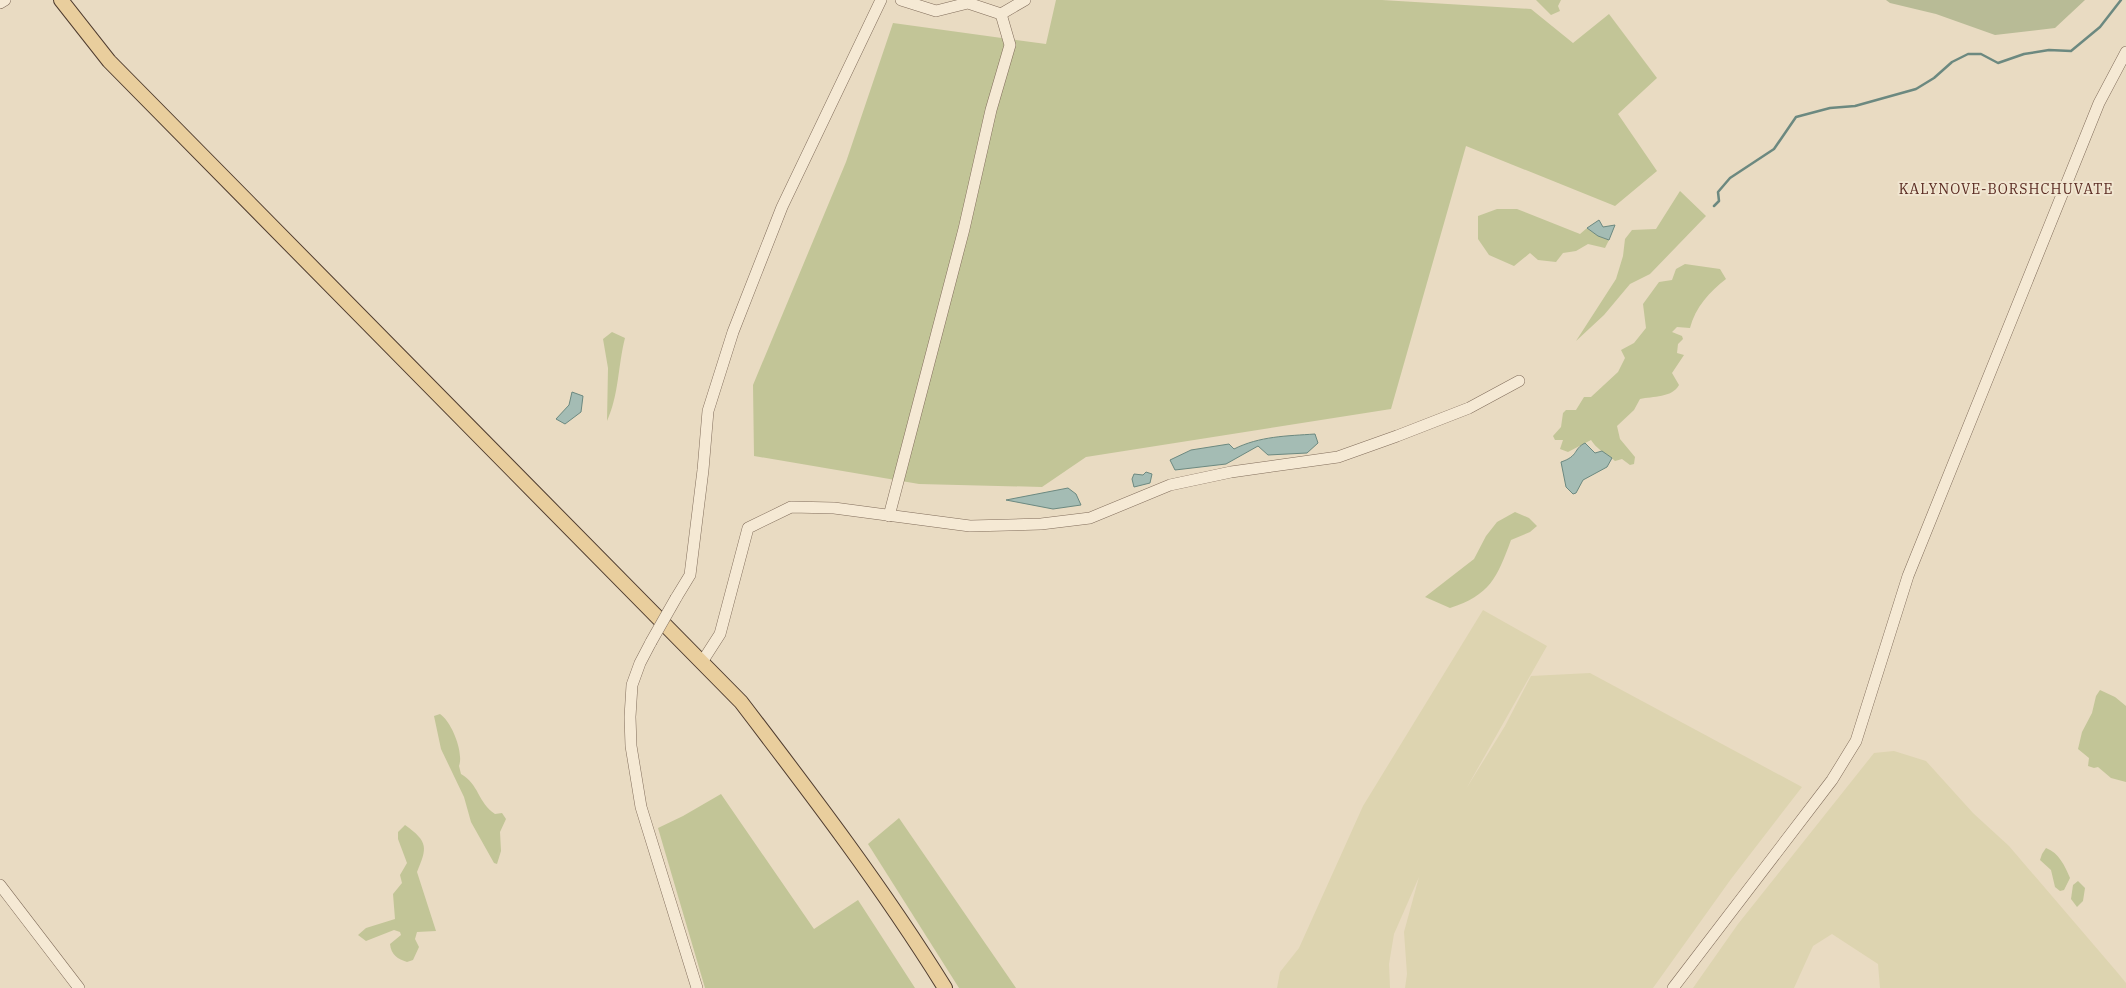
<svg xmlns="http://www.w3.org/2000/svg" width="2126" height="988" font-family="'IBM Plex Serif',serif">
<rect width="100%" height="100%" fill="#e9dbc2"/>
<g fill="#ddd4b0">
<polygon points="1483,610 1547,646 1466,789 1505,726 1531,676 1590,673 1802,787 1731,879 1653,988 1405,988 1407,974 1404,932 1419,877 1394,934 1389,964 1390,988 1277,988 1280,972 1299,948 1363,806"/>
<polygon points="1894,751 1926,761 1973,813 2009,846 2117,972 2126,983 2126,988 1880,988 1878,964 1832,934 1813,946 1794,988 1693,988 1738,924 1874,753"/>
</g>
<g fill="#c2c597">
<polygon points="1056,0 1382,0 1531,9 1573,43 1609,14 1657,78 1618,114 1657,171 1615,206 1466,146 1391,409 1086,457 1042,487 919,484 754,456 753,385 846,162 893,23 1046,44"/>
<polygon points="1536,0 1561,0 1558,6 1560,11 1551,15"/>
<polygon points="1680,191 1706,216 1650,274 1630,284 1604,315 1576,341 1616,279 1623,256 1625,239 1632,230 1656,229"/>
<polygon points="1497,209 1517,209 1580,234 1587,228 1598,236 1609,240 1605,248 1588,244 1576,251 1563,253 1556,262 1538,260 1530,253 1514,266 1489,255 1478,239 1478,216"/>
<path d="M1685,264L1720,269L1726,279C1710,291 1695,308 1690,328L1677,327L1672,332L1682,336L1683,339L1678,344L1677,353L1684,355L1672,373L1679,385C1672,398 1653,396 1640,399L1634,410L1617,426L1620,439L1635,457L1634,464L1630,465L1622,459L1615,461C1605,451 1600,453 1591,440L1568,452L1560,449L1563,440H1555L1553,436L1561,427L1563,413L1566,410H1576L1584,397H1591L1618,372L1625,358L1621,350L1634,343L1646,328L1643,304L1659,282L1672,280L1676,269Z"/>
<path d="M612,332L625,338C618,365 619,395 607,421L608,368L603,339Z"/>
<path d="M1515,512L1529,518L1537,526L1530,532L1511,540C1497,578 1490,595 1450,608L1425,597L1474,559L1486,536L1497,522Z"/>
<polygon points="2100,690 2115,697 2126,706 2126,782 2111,778 2098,767 2094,768 2088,766 2089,758 2078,749 2082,732 2092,713 2096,696"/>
<path d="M440,714C452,722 464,753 459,766L461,774C479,784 478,803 495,814L502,813L506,819L500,832L501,851L497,864L494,863L471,822L464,797L441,749L434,716Z"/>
<polygon points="721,794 814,929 858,900 915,988 705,988 658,828 683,816"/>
<polygon points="899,818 1016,988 959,988 868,844"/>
<path d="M405,825C429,842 427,848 417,872L436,931L417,932L415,939L419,947L413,960L407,962C398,959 391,955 390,944L401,935L400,932L394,930L366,941L358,935L366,928L395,919L393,894L402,883L400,875L407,863L398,839V832Z"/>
<path d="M2046,848C2059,853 2065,866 2070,878L2064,890L2060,891L2055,887L2051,870L2040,860L2042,854Z"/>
<polygon points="2078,881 2085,888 2083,901 2077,907 2071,899 2073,885"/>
</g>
<polygon fill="#b8bb96" points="1886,0 2085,0 2055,28 1995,35 1936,14 1890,3"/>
<g fill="#a4bcb4" stroke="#6c8980">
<polygon points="1599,220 1603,227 1615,225 1609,240 1598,236 1587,228"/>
<polygon points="572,392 583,396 581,412 565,424 556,419 569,405"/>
<path d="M1315,434L1318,443L1307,453L1268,455L1258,446L1226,464L1175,470L1170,460L1191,450L1229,444L1234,449C1260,436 1287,436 1315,434Z"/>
<path d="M1585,443L1595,453L1602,451L1612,458L1607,467L1583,480L1576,493L1573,494L1566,487L1561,462C1579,456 1573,449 1585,443Z"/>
<polygon points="1146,472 1152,474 1150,483 1134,487 1132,479 1134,474 1143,475"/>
<polygon points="1068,488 1076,494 1081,505 1053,509 1006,500"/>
</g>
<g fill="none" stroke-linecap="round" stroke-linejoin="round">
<polyline stroke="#6c8980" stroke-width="2.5" points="1714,206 1719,201 1718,192 1730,178 1774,149 1796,117 1830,108 1855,106 1916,89 1934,78 1952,62 1968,54 1981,54 1998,63 2024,54 2049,50 2071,51 2100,27 2121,0"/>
<g stroke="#816d5b" stroke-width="12">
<g id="minor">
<polyline points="901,0 936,11 968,3 1001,14 1025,0"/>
<polyline points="0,3 5,0"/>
<polyline points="889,516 964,229 991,110 1010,45 1001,14"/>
<polyline points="676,598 690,575 703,470 708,411 733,332 782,207 881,0"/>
<polyline points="651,642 640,663 632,685 630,717 631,746 641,807 697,988"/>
<polyline points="702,662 720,634 748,528 791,507 834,508 970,526 1041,524 1090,518 1170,485 1231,472 1338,457 1397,436 1469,408 1519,381"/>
<polyline points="0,885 79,988"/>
<polyline points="1673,988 1832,780 1856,741 1908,576 2099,103 2126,52"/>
</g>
</g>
<g stroke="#4f3c2f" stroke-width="16">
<path id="major" d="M61,0L109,61L741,702C812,795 883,888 945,988"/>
</g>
<use href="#minor" stroke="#f5e9d4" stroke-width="11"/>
<use href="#major" stroke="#e9ce9d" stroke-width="14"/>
<g stroke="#816d5b" stroke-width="12" stroke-linecap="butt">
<polyline id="minor-bridge" points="651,642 676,598"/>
</g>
<use href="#minor-bridge" stroke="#f5e9d4" stroke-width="11"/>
</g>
<g text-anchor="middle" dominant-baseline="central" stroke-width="4" stroke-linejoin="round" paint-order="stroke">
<g font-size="14" letter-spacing="1" fill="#5a2b22" stroke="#f1e6d1">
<text x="2006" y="189">KALYNOVE-BORSHCHUVATE</text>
</g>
</g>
</svg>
